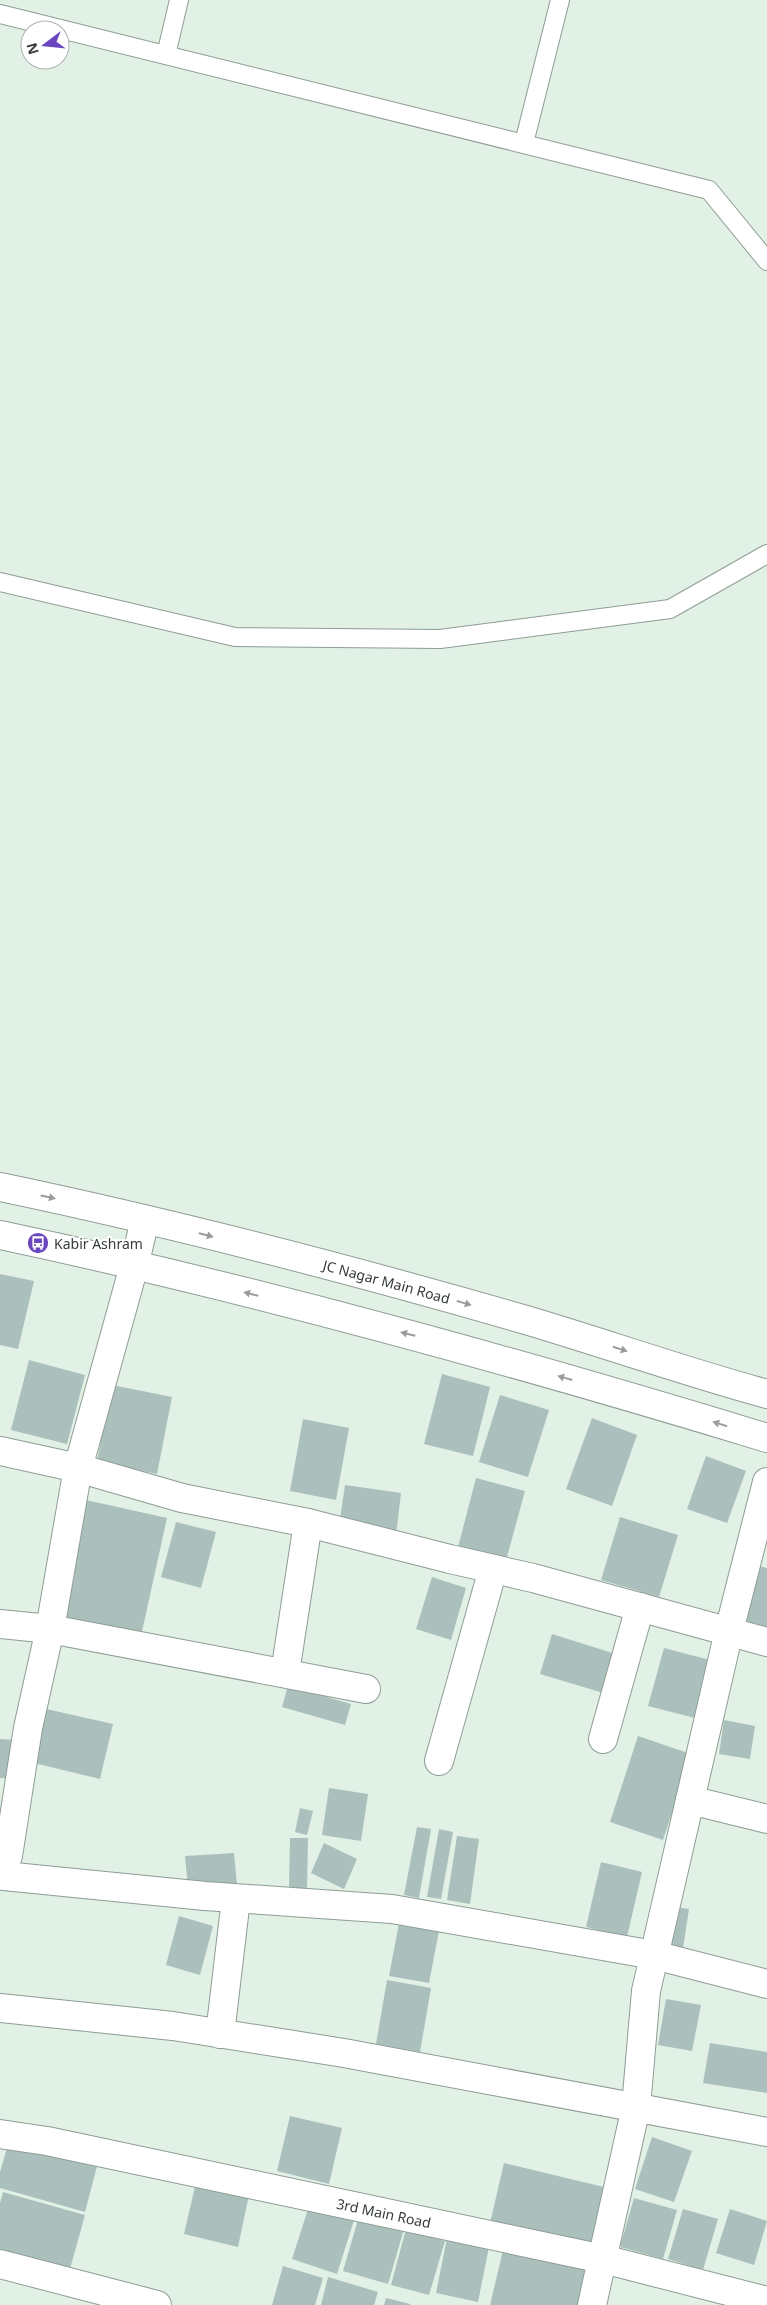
<svg xmlns="http://www.w3.org/2000/svg" width="767" height="2305" font-family="'Noto Sans',sans-serif">
<rect width="100%" height="100%" fill="#e1f1e6"/>
<g fill="#abc0bc">
<polygon points="0,1274 34,1281 18,1349 0,1345"/>
<polygon points="29,1360 85,1375 67,1444 11,1430"/>
<polygon points="442,1374 490,1387 473,1456 424,1444"/>
<polygon points="112,1385 172,1397 157,1474 97,1461"/>
<polygon points="500,1395 549,1410 528,1477 479,1462"/>
<polygon points="592,1418 637,1435 612,1506 566,1489"/>
<polygon points="303,1419 349,1428 336,1500 290,1491"/>
<polygon points="706,1456 746,1471 727,1523 687,1509"/>
<polygon points="476,1478 525,1491 504,1568 456,1555"/>
<polygon points="345,1485 401,1493 396,1535 339,1526"/>
<polygon points="86,1500 167,1518 139,1645 58,1627"/>
<polygon points="620,1517 678,1535 659,1597 601,1580"/>
<polygon points="176,1522 216,1532 201,1588 161,1577"/>
<polygon points="750,1564 767,1568 767,1629 737,1622"/>
<polygon points="432,1577 466,1588 451,1640 416,1629"/>
<polygon points="552,1634 622,1656 610,1695 540,1674"/>
<polygon points="664,1648 710,1660 695,1718 648,1706"/>
<polygon points="288,1686 351,1704 345,1725 282,1707"/>
<polygon points="42,1708 113,1724 100,1779 30,1762"/>
<polygon points="724,1720 755,1726 750,1759 719,1754"/>
<polygon points="638,1736 691,1754 663,1840 610,1822"/>
<polygon points="0,1739 17,1740 14,1779 0,1778"/>
<polygon points="329,1788 368,1794 361,1841 322,1835"/>
<polygon points="300,1808 313,1811 307,1835 295,1832"/>
<polygon points="417,1827 431,1829 419,1898 404,1895"/>
<polygon points="439,1829 453,1832 441,1899 427,1897"/>
<polygon points="457,1836 479,1839 470,1904 447,1900"/>
<polygon points="290,1838 308,1838 307,1889 289,1888"/>
<polygon points="324,1843 357,1859 344,1889 311,1873"/>
<polygon points="234,1853 237,1885 188,1888 185,1856"/>
<polygon points="601,1862 642,1872 627,1937 586,1927"/>
<polygon points="668,1906 689,1909 682,1955 661,1952"/>
<polygon points="179,1916 213,1926 200,1975 166,1965"/>
<polygon points="399,1923 439,1931 429,1983 389,1976"/>
<polygon points="387,1980 431,1988 420,2052 376,2044"/>
<polygon points="666,1999 701,2005 692,2051 658,2045"/>
<polygon points="710,2043 767,2052 767,2093 703,2083"/>
<polygon points="290,2116 342,2128 329,2184 277,2171"/>
<polygon points="652,2137 692,2151 674,2202 635,2189"/>
<polygon points="9,2141 97,2166 85,2212 0,2188 0,2172"/>
<polygon points="504,2163 608,2188 593,2249 490,2223"/>
<polygon points="197,2178 250,2190 238,2247 184,2234"/>
<polygon points="3,2192 85,2215 68,2276 0,2256 0,2203"/>
<polygon points="634,2198 677,2210 663,2259 620,2247"/>
<polygon points="310,2203 355,2217 337,2274 292,2259"/>
<polygon points="683,2209 718,2219 703,2270 668,2259"/>
<polygon points="730,2209 767,2221 754,2265 716,2253"/>
<polygon points="359,2216 404,2229 388,2284 343,2271"/>
<polygon points="406,2229 445,2241 429,2295 391,2285"/>
<polygon points="447,2238 489,2247 478,2302 436,2293"/>
<polygon points="505,2242 592,2263 582,2305 490,2305"/>
<polygon points="283,2266 323,2278 315,2305 272,2305"/>
<polygon points="328,2277 378,2292 374,2305 321,2305"/>
<polygon points="386,2298 410,2304 410,2305 384,2305"/>
</g>
<g fill="none" stroke-linecap="round" stroke-linejoin="round">
<g stroke="#8e9d93" stroke-width="20">
<g id="lane">
<polyline points="0,14 709,190 767,261"/>
<polyline points="166,55 179,0"/>
<polyline points="524,143 560,0"/>
<polyline points="0,582 235,637 440,639 670,609 767,554"/>
</g>
</g>
<g stroke="#8e9d93" stroke-width="30">
<g id="street">
<polyline points="0,1451 78,1468 182,1498 308,1523 450,1559 533,1578 767,1642"/>
<polyline points="0,1624 50,1629 366,1689"/>
<polyline points="285,1673 308,1523"/>
<polyline points="603,1739 640,1607"/>
<polyline points="439,1761 493,1569"/>
<polyline points="690,1800 767,1819"/>
<polyline points="8,1856 28,1728 50,1629 78,1468 134,1266 145,1220"/>
<polyline points="4,1876 205,1896 392,1909 654,1955 767,1984"/>
<polyline points="0,2008 173,2026 344,2053 767,2132"/>
<polyline points="220,2034 236,1899"/>
<path id="s1" d="M0,2134L47,2141L603,2259L767,2301"/>
<polyline points="0,2264 157,2305"/>
<polyline points="592,2305 636,2107 646,1991 729,1631 767,1482"/>
</g>
</g>
<g stroke="#8e9d93" stroke-width="30">
<g id="secondary">
<path id="s2" d="M0,1187C177,1224 353,1270 526,1320C607,1344 686,1372 767,1394"/>
<path d="M0,1235C259,1290 514,1361 767,1438"/>
</g>
</g>
<use href="#lane" stroke="#fff" stroke-width="18"/>
<use href="#street" stroke="#fff" stroke-width="28"/>
<use href="#secondary" stroke="#fff" stroke-width="28"/>
</g>
<defs><path id="oneway-solid" d="M-6-.8H1V-3.2L6.5 0L1 3.2V.8H-6Z" transform="scale(1.25)"/></defs>
<g fill="#9a9e9b">
<use href="#oneway-solid" transform="translate(48 1197) rotate(12)"/>
<use href="#oneway-solid" transform="translate(206 1235) rotate(14)"/>
<use href="#oneway-solid" transform="translate(251 1294) rotate(-166)"/>
<use href="#oneway-solid" transform="translate(464 1303) rotate(16)"/>
<use href="#oneway-solid" transform="translate(408 1334) rotate(-166)"/>
<use href="#oneway-solid" transform="translate(620 1349) rotate(17)"/>
<use href="#oneway-solid" transform="translate(565 1378) rotate(-164)"/>
<use href="#oneway-solid" transform="translate(720 1424) rotate(-163)"/>
</g>
<defs>
<g id="bus-disc" transform="scale(1.125)"><circle r="9.5" fill="#6945be" stroke="#fff"/><path d="M-5-6H5V4H4V6H2V4H-2V6H-4V4H-5ZM-3.5-4V0h7V-4ZM-3.5 1.2v1.5H-2V1.2ZM2 1.2v1.5H3.5V1.2Z" fill="#fff"/></g>
</defs>
<g fill-rule="evenodd">
<use href="#bus-disc" x="38" y="1243"/>
</g>
<g text-anchor="middle" dominant-baseline="central" stroke-width="4" stroke-linejoin="round" paint-order="stroke">
<g font-size="14" fill="#353c37" stroke="#fff" text-anchor="start">
<text x="54" y="1243">Kabir Ashram</text>
</g>
<g font-size="14" fill="#353c37" stroke="#fff">
<text stroke="none"><textPath href="#s2" startOffset="398">JC Nagar Main Road</textPath></text>
<text stroke="none"><textPath href="#s1" startOffset="392">3rd Main Road</textPath></text>
</g>
</g>
<g transform="translate(45 45) rotate(254)"><circle r="24" fill="#ffffff" stroke="#aeb1af"/>
<path d="M0-4L9 19L0 12L-9 19Z" fill="#6945be"/>
<text y="-8" font-size="14" font-weight="bold" text-anchor="middle" fill="#353c37">N</text>
</g>
</svg>
